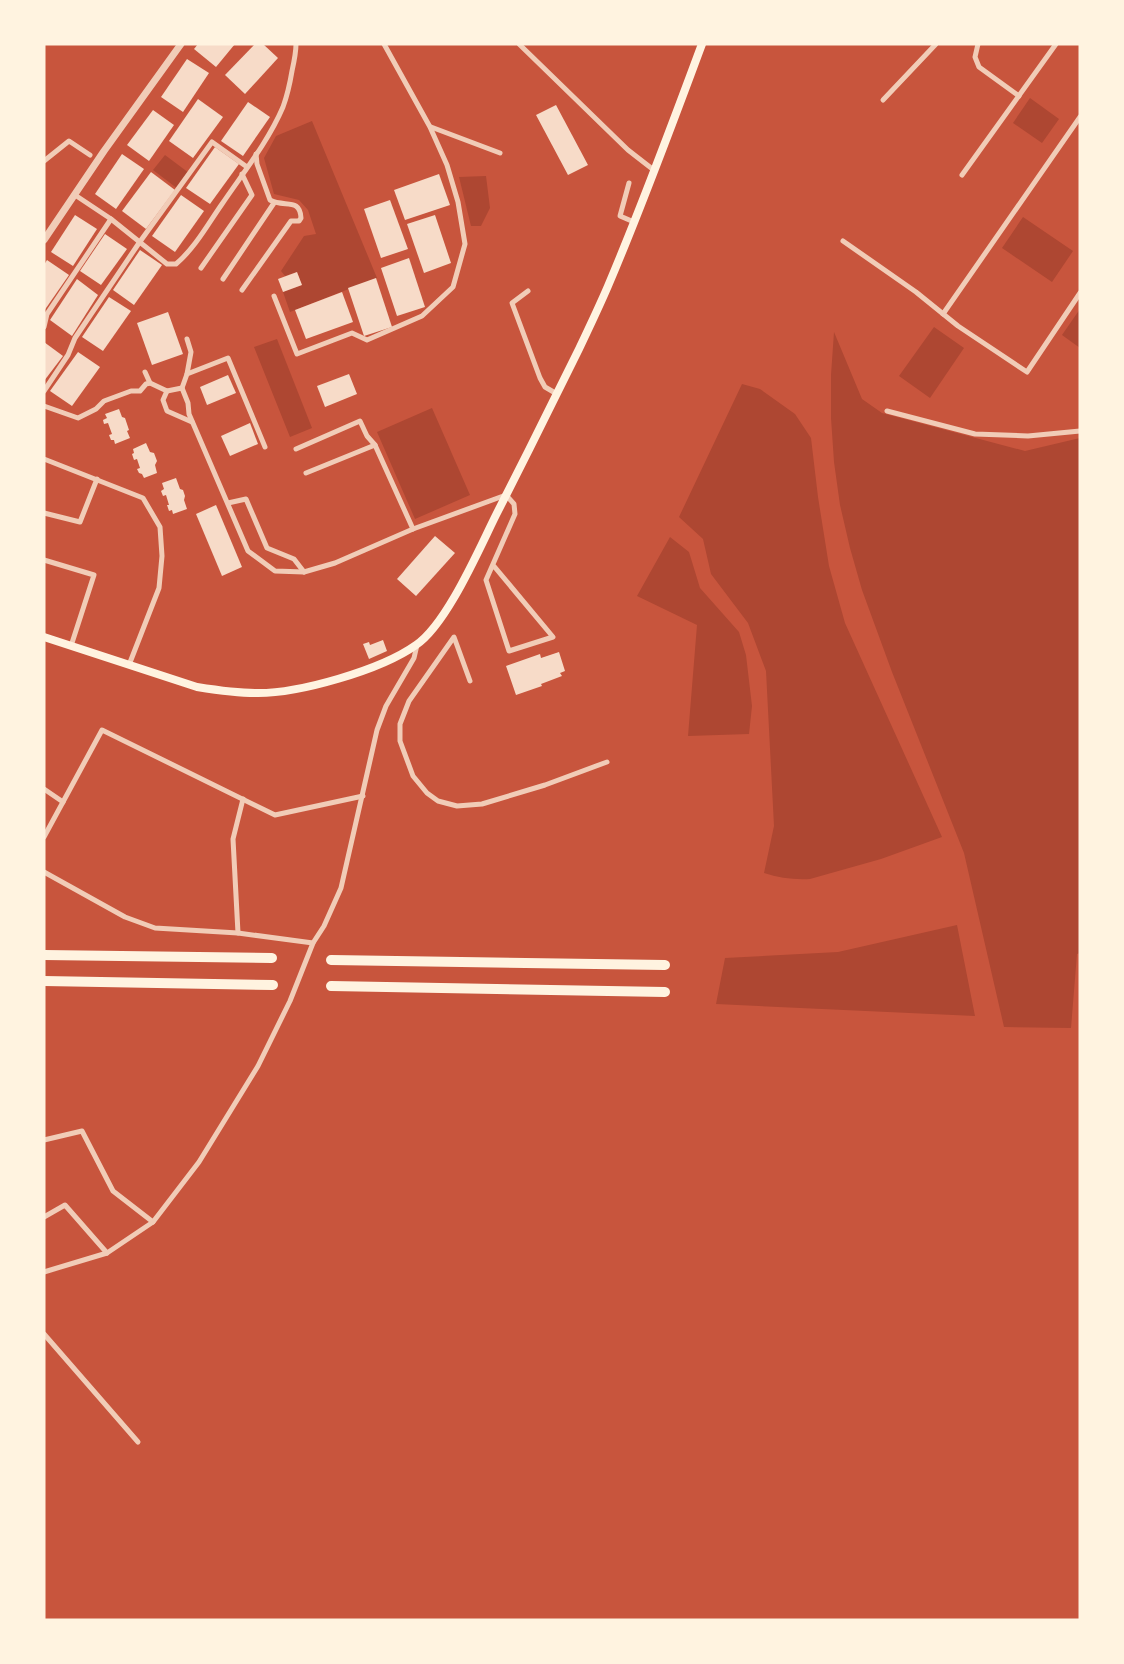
<svg xmlns="http://www.w3.org/2000/svg" width="1124" height="1664" font-family="'DejaVu Sans',sans-serif">
<rect width="100%" height="100%" fill="#c8553d"/>
<g fill="#ae4732">
<polygon points="1030,98 1059,119 1042,143 1013,123"/>
<polygon points="312,121 377,278 290,312 283,292 302,285 297,272 285,276 281,271 304,236 316,234 308,210 299,200 274,194 264,158 276,136"/>
<polygon points="165,155 189,173 178,189 153,170"/>
<polygon points="486,176 490,208 481,226 471,226 459,177"/>
<polygon points="1023,217 1073,251 1052,282 1002,248"/>
<polygon points="1080,309 1080,348 1062,335"/>
<polygon points="934,327 964,348 930,398 899,376"/>
<polygon points="834,332 862,399 882,413 1025,451 1080,438 1080,953 1077,954 1071,1028 1004,1027 964,853 892,672 862,590 850,548 840,505 834,462 831,418 831,375"/>
<polygon points="277,339 312,428 290,437 254,347"/>
<path d="M742,384L760,389L795,414L811,438L818,497L829,566L845,623L942,837L881,859L810,879C795,880 779,878 764,873L774,826L766,671L748,623L711,574L703,539L679,517Z"/>
<polygon points="432,408 470,495 415,519 377,432"/>
<polygon points="670,537 689,552 700,588 739,632 746,655 752,706 749,734 688,736 697,625 637,596"/>
<polygon points="957,925 975,1016 716,1004 725,958 838,952"/>
</g>
<g fill="#f7dbc8">
<polygon points="198,44 235,44 216,67 194,49"/>
<polygon points="255,44 263,44 278,58 245,94 225,75"/>
<polygon points="187,59 209,73 183,112 161,97"/>
<polygon points="198,99 223,117 193,158 169,141"/>
<polygon points="248,102 270,117 243,156 221,141"/>
<polygon points="556,105 588,165 568,175 536,115"/>
<polygon points="153,110 174,125 149,161 127,145"/>
<polygon points="215,147 239,164 210,204 186,188"/>
<polygon points="122,154 144,169 116,209 95,194"/>
<polygon points="151,172 175,190 146,229 122,211"/>
<polygon points="439,174 450,205 405,220 394,190"/>
<polygon points="181,195 204,211 175,252 152,236"/>
<polygon points="390,200 408,249 381,258 364,209"/>
<polygon points="75,215 97,229 73,266 51,252"/>
<polygon points="435,215 451,263 424,273 407,224"/>
<polygon points="105,234 127,249 101,285 80,271"/>
<polygon points="140,250 162,265 134,305 113,290"/>
<polygon points="409,258 425,307 397,316 381,268"/>
<polygon points="47,260 69,275 44,311 44,265"/>
<polygon points="297,272 302,285 283,292 278,279"/>
<polygon points="376,278 392,327 364,336 348,288"/>
<polygon points="77,279 98,295 72,336 50,320"/>
<polygon points="342,292 353,322 306,339 295,310"/>
<polygon points="109,297 131,311 103,351 82,337"/>
<polygon points="168,312 183,354 152,365 137,323"/>
<polygon points="44,342 63,356 44,381"/>
<polygon points="78,352 100,367 72,406 50,391"/>
<polygon points="349,374 357,394 325,407 317,386"/>
<polygon points="228,375 236,393 207,405 200,387"/>
<polygon points="119,409 122,417 125,418 129,430 127,431 130,438 115,444 114,440 111,440 109,435 112,434 108,423 104,424 103,420 107,418 105,414"/>
<polygon points="250,423 258,444 230,456 221,436"/>
<polygon points="146,443 150,452 154,453 157,461 155,465 157,473 144,478 142,474 139,473 137,469 140,468 137,459 134,460 132,454 134,453 133,449"/>
<polygon points="176,478 180,489 183,490 185,496 184,500 187,509 173,514 172,510 169,511 167,505 169,505 166,495 163,496 161,491 164,489 162,483"/>
<polygon points="216,505 242,567 222,576 196,514"/>
<polygon points="435,536 455,553 416,596 397,579"/>
<polygon points="383,640 387,651 369,659 363,644 369,642 370,645"/>
<polygon points="559,652 565,671 560,673 562,676 541,684 542,686 516,695 506,666 540,654 541,658"/>
</g>
<g fill="none" stroke-linecap="round" stroke-linejoin="round">
<g stroke="#f1ccb7" stroke-width="5">
<polyline points="519,44 628,150 655,171"/>
<polyline points="978,44 975,57 979,67 1019,96"/>
<polyline points="883,100 936,44"/>
<polyline points="431,127 500,153"/>
<polyline points="44,161 69,141 90,155"/>
<polyline points="962,175 1056,44"/>
<polyline points="629,183 620,216 634,222"/>
<path d="M75,195L111,219L167,264H176C195,248 208,224 222,204C243,173 268,142 283,107C287,96 290,83 292,71C294,62 296,53 296,44"/>
<polyline points="843,241 916,292 958,326 1027,372 1080,293"/>
<polyline points="201,268 252,195 242,174"/>
<polyline points="223,279 274,203"/>
<path d="M242,290L291,221H299L301,218C300,197 284,208 270,200L257,164L256,154"/>
<polyline points="528,291 512,303 540,378 545,387 557,394"/>
<polyline points="274,296 297,354 352,333 367,340 422,316 453,287 465,244 458,202 447,165 430,127 384,44"/>
<polyline points="943,314 1080,117"/>
<polyline points="44,327 47,314 111,219"/>
<polyline points="187,339 191,352 187,374"/>
<polyline points="145,372 150,383"/>
<polyline points="182,388 187,374 228,358 265,447"/>
<polyline points="44,391 68,355 75,338 139,243 212,142 247,167"/>
<polyline points="167,391 163,400 167,411 192,422"/>
<polyline points="44,406 78,418 96,409 104,401 131,391 140,391 146,384 150,383 167,391 182,388 188,403 189,414 248,551 275,571 304,572 335,563 413,529 506,495 514,504 515,514 486,580 509,651 553,637 493,565"/>
<polyline points="887,411 975,434 1028,436 1080,431"/>
<polyline points="296,449 360,421 367,436 375,445 413,529"/>
<polyline points="44,459 143,498 160,527 162,556 159,588 129,665"/>
<polyline points="306,473 375,445"/>
<polyline points="228,503 246,499 267,548 294,559 304,572"/>
<polyline points="44,513 80,522 97,479"/>
<polyline points="44,560 94,575 71,646"/>
<polyline points="470,681 454,637 409,701 400,724 400,741 413,776 427,793 438,801 457,806 482,804 545,785 607,762"/>
<polyline points="44,789 63,802"/>
<polyline points="44,837 102,730 275,815 363,796"/>
<polyline points="44,872 125,917 155,928 238,933 313,943"/>
<polyline points="238,933 233,839 243,799"/>
<polyline points="44,1140 82,1131 113,1191 153,1222"/>
<polyline points="44,1217 65,1205 107,1253"/>
<polyline points="44,1272 107,1253 153,1222 199,1162 258,1066 290,1001 313,943 324,926 341,888 377,730 386,706 414,658 417,645"/>
<polyline points="44,1334 138,1442"/>
</g>
<polyline stroke="#f1ccb7" stroke-width="7" points="44,240 104,151 181,44"/>
<path stroke="#fff3e0" stroke-width="8" d="M44,637L197,687C216,690 235,693 255,693C298,694 381,670 416,645C447,624 479,549 496,515C524,460 552,404 579,349C589,328 599,307 608,286C642,206 672,125 702,44"/>
<g stroke="#fff3e0" stroke-width="10">
<polyline points="44,955 272,958"/>
<polyline points="331,960 665,965"/>
<polyline points="44,981 273,985"/>
<polyline points="331,986 665,992"/>
</g>
</g>
<rect width="1124" height="1664" fill="none" stroke="#fff3e0" stroke-width="91"/>
</svg>
